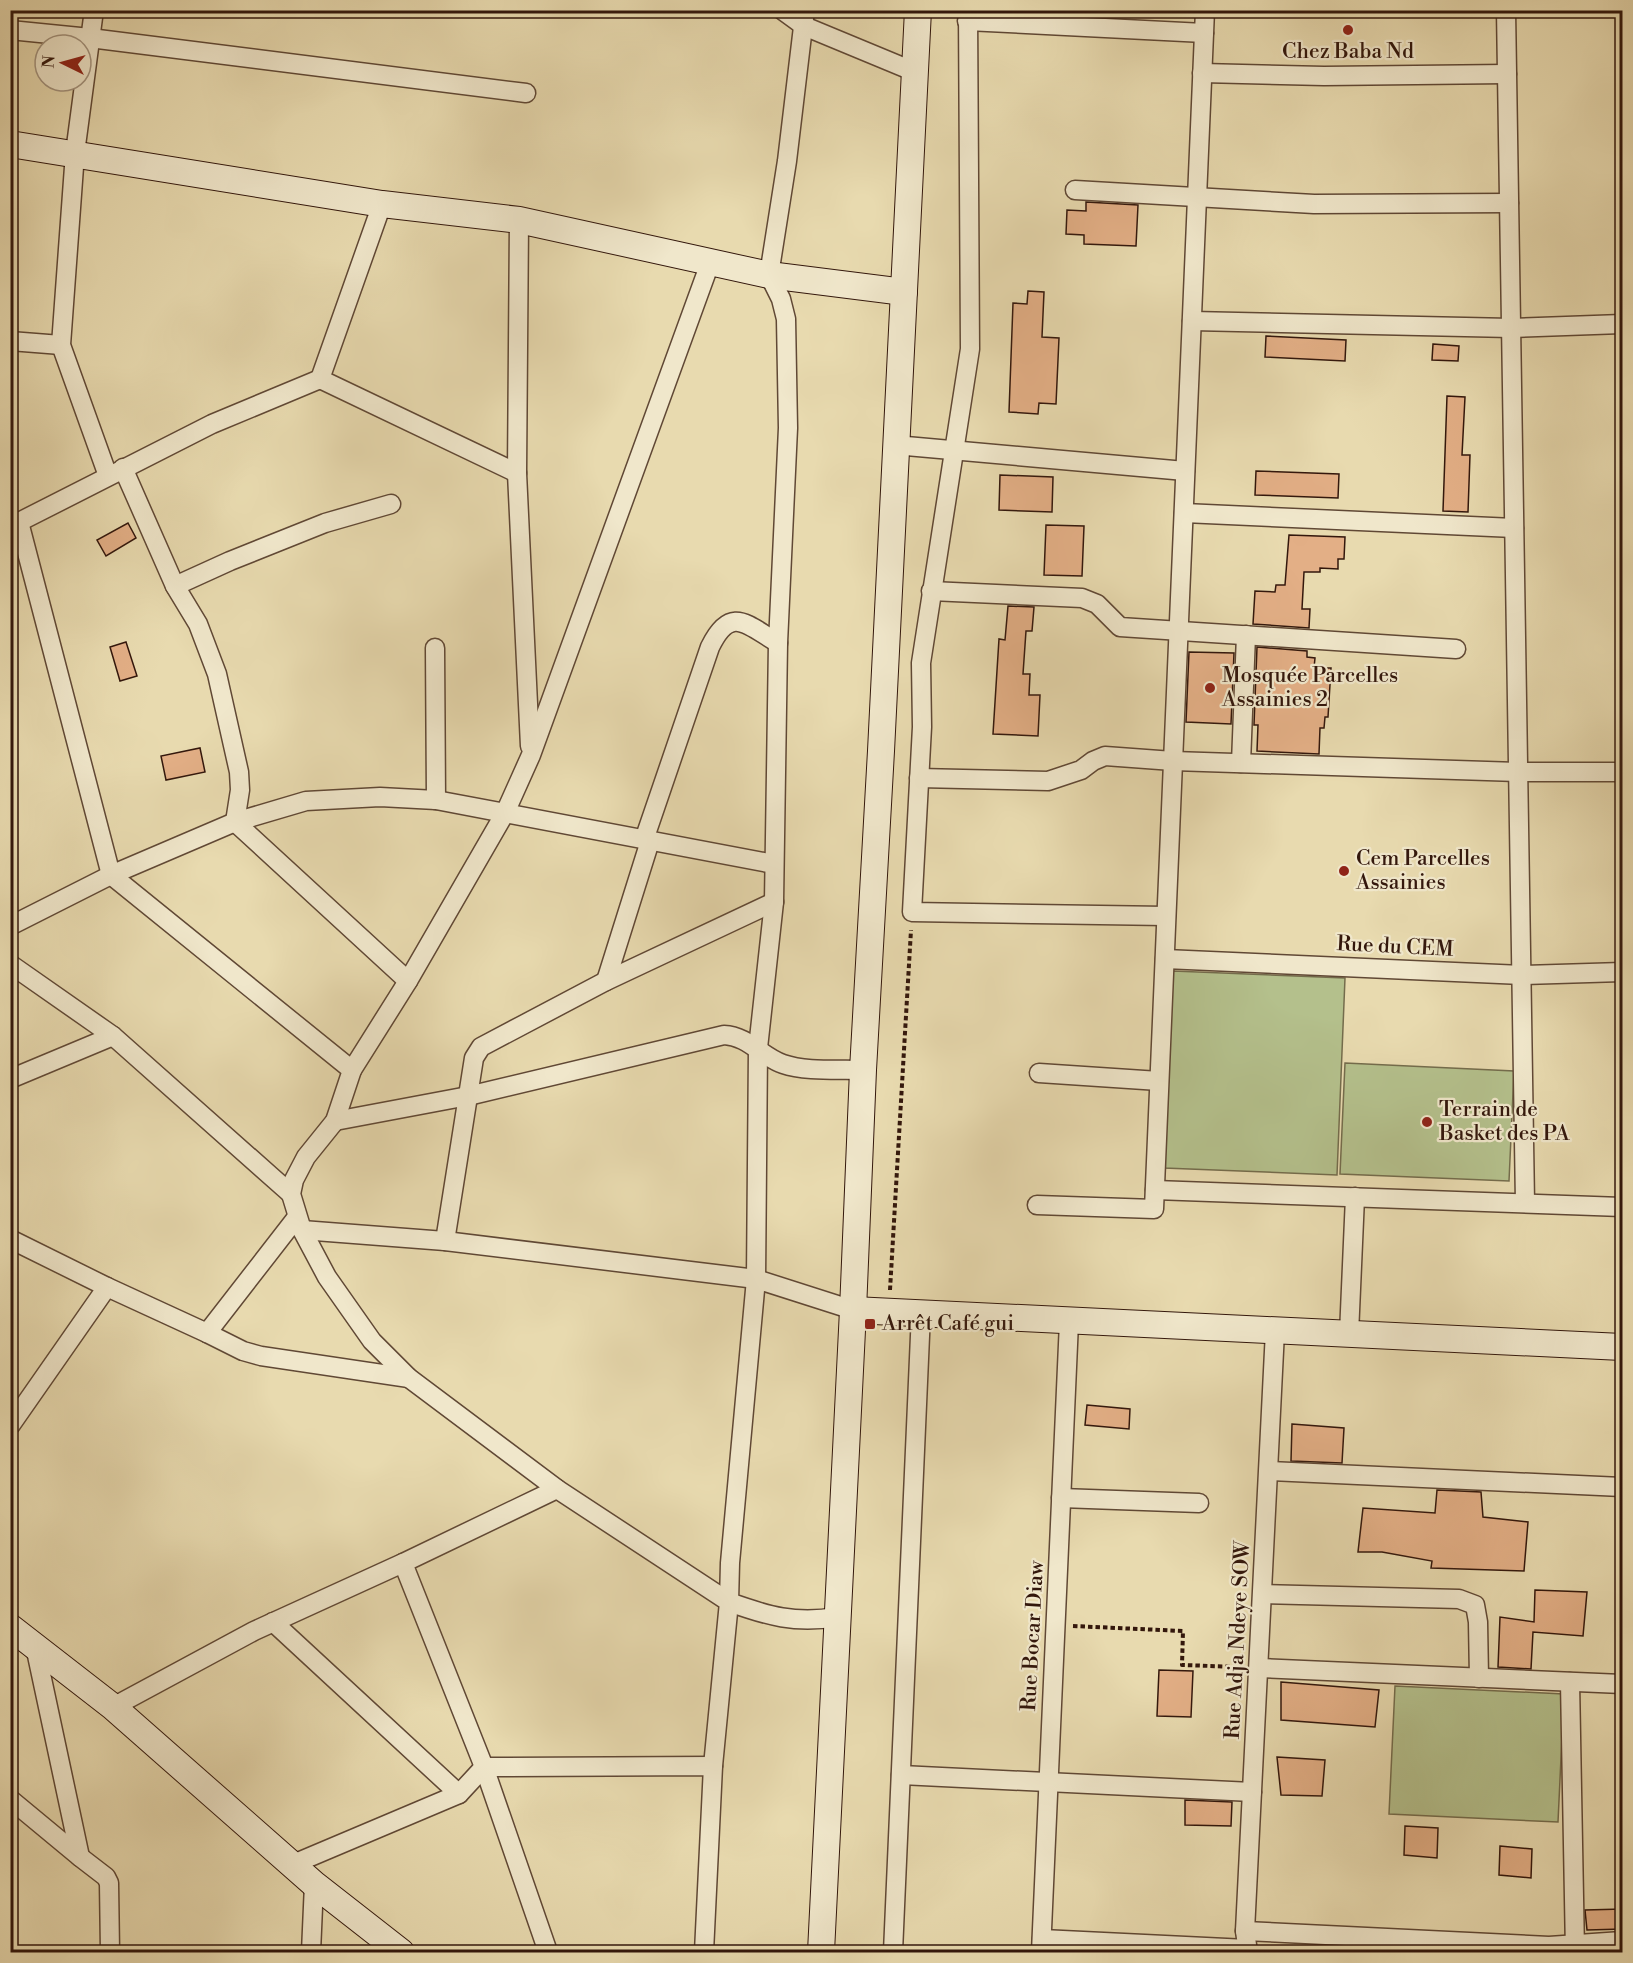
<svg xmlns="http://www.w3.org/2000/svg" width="1633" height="1963" font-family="'Libre Bodoni',serif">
<rect width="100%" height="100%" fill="#e8daaf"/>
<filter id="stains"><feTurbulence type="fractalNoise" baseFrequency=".00333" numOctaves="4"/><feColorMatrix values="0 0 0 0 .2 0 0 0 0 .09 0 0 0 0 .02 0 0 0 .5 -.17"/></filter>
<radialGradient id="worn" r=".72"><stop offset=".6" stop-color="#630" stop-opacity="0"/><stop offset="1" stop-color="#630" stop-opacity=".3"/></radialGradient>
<g fill="#b4c08c" stroke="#746c4c" stroke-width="1.5">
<polygon points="1173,971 1345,978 1337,1175 1164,1168"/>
<polygon points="1345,1063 1514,1071 1509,1181 1340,1174"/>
<polygon points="1395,1686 1564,1694 1558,1822 1389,1814"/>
</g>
<g fill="#e3af86" stroke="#33170c" stroke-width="1.5">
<polygon points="1086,202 1138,205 1136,246 1084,244 1084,235 1066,234 1067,210 1086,211"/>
<polygon points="1028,291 1044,292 1042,337 1059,338 1056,404 1039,403 1038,414 1009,412 1013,303 1027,304"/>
<polygon points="1266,336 1346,340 1345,361 1265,357"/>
<polygon points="1433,344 1459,346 1458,361 1432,360"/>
<polygon points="1447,396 1465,397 1462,455 1470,455 1468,512 1443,511"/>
<polygon points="1256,471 1339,474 1338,498 1255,495"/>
<polygon points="1000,475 1053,477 1052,512 999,510"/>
<polygon points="128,523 136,538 106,556 97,540"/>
<polygon points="1046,525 1084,526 1082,576 1044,575"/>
<polygon points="1289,535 1345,537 1344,559 1338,559 1338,569 1320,568 1320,572 1304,572 1302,609 1310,609 1309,628 1253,624 1255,591 1275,592 1276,585 1285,585"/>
<polygon points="1008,606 1034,607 1032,631 1026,631 1023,674 1030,674 1029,695 1040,695 1038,736 993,734 999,639 1005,640"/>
<polygon points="126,642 137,676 120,681 110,647"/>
<polygon points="1257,647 1307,651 1307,657 1315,658 1314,668 1331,668 1328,717 1325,717 1324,728 1320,728 1319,754 1257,751 1258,725 1254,725"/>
<polygon points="1189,652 1234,653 1231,724 1186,722"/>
<polygon points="200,748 205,772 166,780 161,756"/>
<polygon points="1087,1405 1130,1409 1129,1429 1085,1425"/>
<polygon points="1292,1424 1344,1428 1342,1463 1291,1461"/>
<polygon points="1437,1490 1481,1492 1483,1517 1528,1522 1524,1571 1431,1568 1432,1561 1382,1552 1358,1552 1363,1508 1435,1513"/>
<polygon points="1535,1590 1587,1592 1583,1636 1533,1632 1531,1669 1498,1667 1500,1617 1534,1622"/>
<polygon points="1159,1670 1193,1671 1191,1717 1157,1716"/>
<polygon points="1281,1682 1379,1690 1375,1727 1281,1720"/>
<polygon points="1277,1757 1325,1760 1322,1796 1281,1795"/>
<polygon points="1185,1800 1232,1802 1231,1826 1185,1825"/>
<polygon points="1405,1826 1438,1828 1437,1858 1404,1855"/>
<polygon points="1500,1846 1532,1849 1531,1878 1499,1875"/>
<polygon points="1623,1909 1623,1929 1587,1930 1585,1910"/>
</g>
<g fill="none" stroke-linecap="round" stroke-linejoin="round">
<g stroke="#604835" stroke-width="21">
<g id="street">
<polyline points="94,10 75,153 61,345 108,476"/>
<polyline points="782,10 804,26 915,72"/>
<path d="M805,10L787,161L769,275L781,299L786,319L788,428L778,643L774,902L758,1048L756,1279L730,1563L729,1602C768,1616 795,1624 837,1617"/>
<polyline points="968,10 970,349 921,663 922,727 912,912 1166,916"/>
<polyline points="1506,10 1525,1203"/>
<polyline points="967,21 1204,33"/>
<polyline points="10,30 90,38 526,93"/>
<polyline points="1202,73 1324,76 1507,74"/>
<polyline points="1075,190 1314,204 1509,203"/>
<polyline points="519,220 517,473 530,746"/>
<polyline points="1192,321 1511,328 1622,324"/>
<polyline points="10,341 61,345"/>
<polyline points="320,379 382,204"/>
<polyline points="895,445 1185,471"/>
<polyline points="123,468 175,586 198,624 217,674 239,772 240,790 235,822 408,981"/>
<polyline points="1184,513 1514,528"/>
<polyline points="19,522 212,424 320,379 517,473"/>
<polyline points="10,525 19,522 111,875 352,1070 335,1121 306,1157 294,1180 291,1194 302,1230 327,1277 372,1341 409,1378 557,1489 729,1602 713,1766"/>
<polyline points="175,586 230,561 325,523 391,504"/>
<polyline points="931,591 1082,598 1097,604 1120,627 1456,649"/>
<polyline points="435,648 436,800"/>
<polyline points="1241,763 1246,635"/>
<polyline points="919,778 1048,781 1081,770 1093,761 1105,756 1173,761 1518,772 1622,772"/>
<path d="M644,840L710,647C731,604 747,625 778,643"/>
<polyline points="10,926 111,875 235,822 306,801 380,797 436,800 774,864"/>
<polyline points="1165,959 1522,975 1622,972"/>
<polyline points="10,964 113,1036 291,1194"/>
<polyline points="606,981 650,841"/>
<polyline points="352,1070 408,981 505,813 531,755 710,263"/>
<polyline points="1039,1073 1159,1081"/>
<polyline points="10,1079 113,1036"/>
<path d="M335,1121L468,1096L724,1035C748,1036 762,1057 783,1064C806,1072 839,1069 863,1070"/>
<polyline points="1155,1190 1622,1207"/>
<polyline points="1037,1205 1154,1209 1205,10"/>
<polyline points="302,1230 445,1241 756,1279 853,1310"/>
<polyline points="10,1239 107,1287"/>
<polyline points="445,1241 474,1058 481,1047 606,981 774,902"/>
<polyline points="207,1333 243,1351 261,1356 409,1378"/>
<polyline points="1349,1334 1355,1197"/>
<polyline points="10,1426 107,1287 207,1333 297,1217"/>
<polyline points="1269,1471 1622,1487"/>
<polyline points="1061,1498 1199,1503"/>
<polyline points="1263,1594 1459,1599 1475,1605 1478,1622 1479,1678"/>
<polyline points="273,1622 459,1794"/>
<polyline points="35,1646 80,1857"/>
<polyline points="1259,1668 1622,1684"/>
<polyline points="1570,1682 1575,1952"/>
<polyline points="113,1707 254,1631 403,1563"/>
<polyline points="901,1775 1252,1792"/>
<polyline points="10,1799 80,1857 106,1877 109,1883 110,1952"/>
<polyline points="291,1865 459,1794 484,1767 713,1766 704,1952"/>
<polyline points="1245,1931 1549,1946 1622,1941"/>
<polyline points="1042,1939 1247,1949"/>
<polyline points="311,1952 314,1884"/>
<polyline points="548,1952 484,1767 403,1563 557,1489"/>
<polyline points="893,1952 921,1313"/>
<polyline points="1041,1952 1069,1322"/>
<polyline points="1248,1952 1245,1931 1275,1331"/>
</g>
</g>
<g stroke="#33170c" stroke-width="28">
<g id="secondary">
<polyline points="10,144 382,204 519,220 769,275 904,292"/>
<polyline points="853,1310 1622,1347"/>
<polyline points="10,1627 113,1707 314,1884 401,1952"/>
<polyline points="821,1952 853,1310 863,1070 881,751 918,10"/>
</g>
</g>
<g stroke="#33170c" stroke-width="4" stroke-dasharray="4.5 3" stroke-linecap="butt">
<polyline points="890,1290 911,930"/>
<polyline points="1073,1626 1183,1631 1182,1665 1240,1667"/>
</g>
<use href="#street" stroke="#f0e7cb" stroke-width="18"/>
<use href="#secondary" stroke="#f0e7cb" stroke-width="26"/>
</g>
<g fill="#8f2418" stroke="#f0e7cb" stroke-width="2">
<circle cx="1348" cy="30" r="6"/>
<circle cx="1210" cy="688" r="6"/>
<circle cx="1344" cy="871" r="6"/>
<circle cx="1427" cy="1122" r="6"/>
<rect x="864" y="1318" width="12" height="12" rx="3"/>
</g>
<g text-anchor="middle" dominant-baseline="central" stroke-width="4.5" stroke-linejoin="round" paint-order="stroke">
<g font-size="21" fill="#33170c" stroke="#f0e7cb" text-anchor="start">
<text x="1348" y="52" text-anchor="middle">Chez Baba Nd</text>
<text x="1222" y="676">Mosquée Parcelles<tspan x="1222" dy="24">Assainies 2</tspan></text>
<text x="1356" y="859">Cem Parcelles<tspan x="1356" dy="24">Assainies</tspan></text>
<text x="1439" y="1110">Terrain de<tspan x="1439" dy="24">Basket des PA</tspan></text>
<text x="882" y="1324">Arrêt Café gui</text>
</g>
<g font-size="21" fill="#33170c" stroke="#f0e7cb">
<text transform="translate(1395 947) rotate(3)">Rue du CEM</text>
<text transform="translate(1033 1636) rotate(-87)">Rue Bocar Diaw</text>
<text transform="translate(1238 1640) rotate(-87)">Rue Adja Ndeye SOW</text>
</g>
</g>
<rect width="1633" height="1963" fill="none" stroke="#e8daaf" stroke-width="36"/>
<rect x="12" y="12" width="1609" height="1939" fill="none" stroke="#33170c" stroke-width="3"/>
<rect x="18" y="18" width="1597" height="1927" fill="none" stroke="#33170c" stroke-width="1.5"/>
<g transform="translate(63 63) rotate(275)"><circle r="28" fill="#f0e7cb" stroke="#a4947f" stroke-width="1.5"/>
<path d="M0-4.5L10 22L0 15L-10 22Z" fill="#8f2418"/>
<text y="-9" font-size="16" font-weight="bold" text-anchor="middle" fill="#33170c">N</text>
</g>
<rect width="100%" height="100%" filter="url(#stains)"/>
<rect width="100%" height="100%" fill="url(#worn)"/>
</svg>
